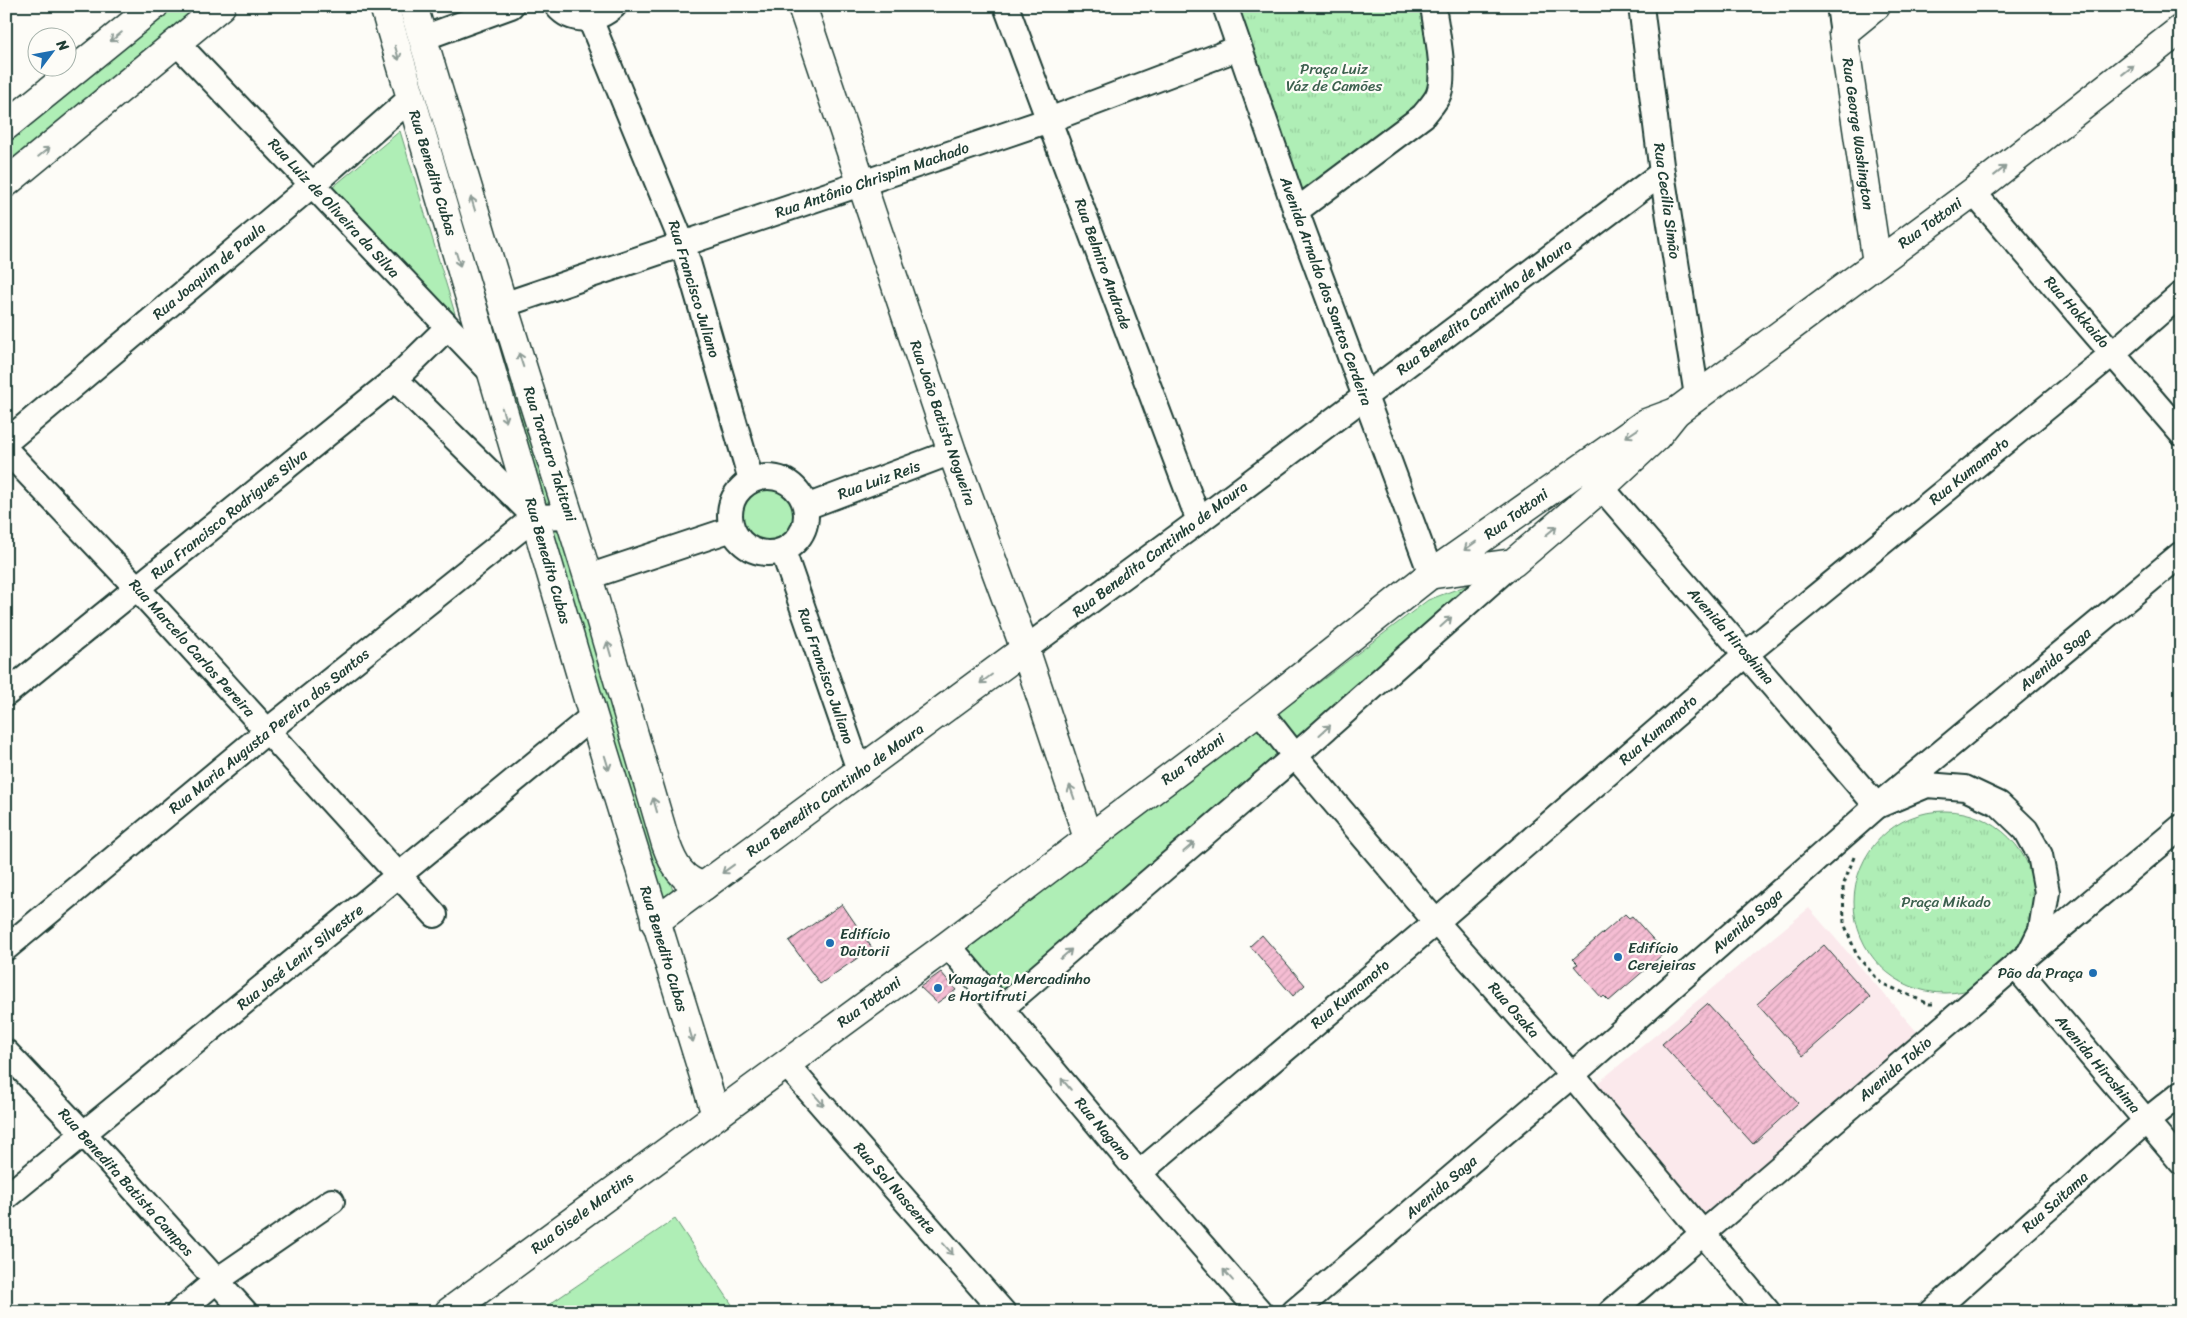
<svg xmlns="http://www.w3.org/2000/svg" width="2187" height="1318" font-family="Sriracha,sans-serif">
<defs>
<pattern id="park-tufts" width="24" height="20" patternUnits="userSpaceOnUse" patternTransform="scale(1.25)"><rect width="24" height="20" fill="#afeeb6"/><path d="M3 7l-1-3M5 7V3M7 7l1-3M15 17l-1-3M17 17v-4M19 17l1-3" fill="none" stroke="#96cd9d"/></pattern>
<pattern id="building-hatch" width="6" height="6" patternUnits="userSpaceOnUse" patternTransform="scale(1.25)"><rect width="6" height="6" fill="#f5bdd3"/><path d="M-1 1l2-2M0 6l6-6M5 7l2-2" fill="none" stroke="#d2a3b6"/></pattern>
</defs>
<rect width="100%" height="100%" fill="#fdfcf7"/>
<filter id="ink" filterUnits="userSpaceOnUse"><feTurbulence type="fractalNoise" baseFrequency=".02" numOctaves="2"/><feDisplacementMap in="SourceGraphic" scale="10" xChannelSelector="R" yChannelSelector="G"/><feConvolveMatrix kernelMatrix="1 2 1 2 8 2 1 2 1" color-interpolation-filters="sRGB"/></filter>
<g filter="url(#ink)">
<polygon fill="#fbe9ec" points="1809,908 1918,1033 1705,1223 1588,1091"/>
<g fill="#afeeb6" stroke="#679675">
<polygon points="169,6 206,6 6,171 6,139"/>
<polygon points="385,6 403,6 543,474 674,894 662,904"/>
<polygon points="400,131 456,317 333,187"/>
<circle cx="769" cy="514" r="27"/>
<polygon points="1473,583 1002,1000 962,953 1428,600"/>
<polygon points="675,1219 737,1312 538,1312"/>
</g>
<g fill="url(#park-tufts)" stroke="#679675">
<path d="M1233,6H1421C1425,38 1434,70 1424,101L1300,193Z"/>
<circle cx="1945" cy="902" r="91"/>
</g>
<g fill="url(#building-hatch)" stroke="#1f3d34">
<polygon points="842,904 872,948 820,984 789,941"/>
<polygon points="1625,914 1629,918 1632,916 1660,947 1657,949 1662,955 1609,1001 1604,996 1602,998 1591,986 1574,966 1578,964 1573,959"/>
<polygon points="1262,935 1305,985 1293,996 1250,946"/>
<polygon points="1824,945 1870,997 1803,1056 1757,1004"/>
<polygon points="941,972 956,990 937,1003 920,987"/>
<polygon points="1707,1004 1798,1103 1753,1144 1662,1044"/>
</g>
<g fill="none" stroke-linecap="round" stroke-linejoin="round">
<g stroke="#1f3d34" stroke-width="28">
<g id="minor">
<path d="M557,6C572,24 598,21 614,6"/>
<polyline points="1006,6 1199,521"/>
<polyline points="1225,6 1296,211 1431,574"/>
<polyline points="1641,6 1662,173 1697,396"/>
<polyline points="1839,6 1843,33"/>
<polyline points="590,19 683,245 751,480"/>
<polyline points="423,38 511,6"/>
<polyline points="177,43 492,373"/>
<polyline points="1973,192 2181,433"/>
<path d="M1296,211L1423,116C1428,109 1436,102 1439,93C1446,73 1436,28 1433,6"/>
<polyline points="503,305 1049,120 1239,48"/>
<polyline points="395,379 535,517 570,516"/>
<polyline points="6,442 312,185 411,98"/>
<polyline points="6,450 137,588 435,915"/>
<polyline points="1589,473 1877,806 1927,785 1965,788 1999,804 2026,830 2040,855 2047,892 2041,930 2029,954"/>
<circle cx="768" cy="515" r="38"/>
<polyline points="806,507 952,452"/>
<polyline points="783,551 860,773"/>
<polyline points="588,577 732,529"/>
<polyline points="1025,649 1199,521 1662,173"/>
<polyline points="6,694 395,379 447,328"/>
<polyline points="1259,710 1295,756 1436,922 1572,1075 1768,1312"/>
<polyline points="948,945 1139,1173 1260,1312"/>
<polyline points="6,948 267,731 535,517"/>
<polyline points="2016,967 2181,1162"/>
<polyline points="1002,1008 1295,756 1513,563"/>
<polyline points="6,1052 84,1134 245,1312"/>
<polyline points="786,1064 1003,1312"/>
<polyline points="1139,1173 1436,922 1746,654 2112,354 2181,294"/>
<polyline points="6,1197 593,716"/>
<polyline points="179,1312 216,1281 332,1201"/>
<polyline points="1294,1312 1572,1075 1877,806 2181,554"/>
<polyline points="1611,1312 2029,954 2181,827"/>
<polyline points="1932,1312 2146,1121 2181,1093"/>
</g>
</g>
<g stroke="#1f3d34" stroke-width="31">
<g id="tertiary">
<polyline points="384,6 593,716 716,1115"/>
<path d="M413,6L503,305L588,577L666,844C673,864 682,881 704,886"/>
<polyline points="802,6 952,452 1025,649 1088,838"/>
<polyline points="1876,6 1843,33 1877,263"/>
<polyline points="6,126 154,6"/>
<polyline points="6,183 221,6"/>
<polyline points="1435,574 1513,563 1602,487 1656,437 1676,412 1973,192 2181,29"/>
<polyline points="655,922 1025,649"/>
<polyline points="449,1312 948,945 1259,710 1431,574 1646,423 1676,412"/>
</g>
</g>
<polyline stroke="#1f3d34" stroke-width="3" stroke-dasharray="4 4" stroke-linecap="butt" points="1854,857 1843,886 1844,923 1857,956 1881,983 1929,1004 1936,1004"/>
<use href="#minor" stroke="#fdfcf7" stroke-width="24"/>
<use href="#tertiary" stroke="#fdfcf7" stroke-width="28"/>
</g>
<defs><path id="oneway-shaft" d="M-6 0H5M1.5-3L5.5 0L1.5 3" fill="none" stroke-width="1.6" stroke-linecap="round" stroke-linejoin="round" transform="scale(1.25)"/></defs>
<g stroke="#8e9c96">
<use href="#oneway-shaft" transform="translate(116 37) rotate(141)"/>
<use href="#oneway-shaft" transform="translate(397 53) rotate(74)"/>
<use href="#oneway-shaft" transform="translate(2128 70) rotate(-38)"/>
<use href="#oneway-shaft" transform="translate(44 152) rotate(-39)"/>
<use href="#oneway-shaft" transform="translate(2000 171) rotate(-38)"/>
<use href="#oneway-shaft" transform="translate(473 204) rotate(-107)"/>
<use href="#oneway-shaft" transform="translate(458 259) rotate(73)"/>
<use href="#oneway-shaft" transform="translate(521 360) rotate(-108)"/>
<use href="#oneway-shaft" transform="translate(504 415) rotate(73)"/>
<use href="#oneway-shaft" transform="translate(1632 433) rotate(146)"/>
<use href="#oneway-shaft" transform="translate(1551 531) rotate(-40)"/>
<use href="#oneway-shaft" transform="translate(1470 546) rotate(144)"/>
<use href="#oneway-shaft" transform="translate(1446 622) rotate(-42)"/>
<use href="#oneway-shaft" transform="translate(609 649) rotate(-106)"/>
<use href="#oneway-shaft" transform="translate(986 679) rotate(143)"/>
<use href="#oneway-shaft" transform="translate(1325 730) rotate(-42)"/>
<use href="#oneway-shaft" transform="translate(607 763) rotate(73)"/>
<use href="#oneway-shaft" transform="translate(1072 792) rotate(-109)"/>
<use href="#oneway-shaft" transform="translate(655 805) rotate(-106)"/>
<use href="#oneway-shaft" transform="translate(1189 847) rotate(-41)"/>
<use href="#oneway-shaft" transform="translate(728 869) rotate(144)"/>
<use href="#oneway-shaft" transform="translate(1066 954) rotate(-41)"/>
<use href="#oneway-shaft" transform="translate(691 1035) rotate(73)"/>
<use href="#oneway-shaft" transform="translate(1066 1084) rotate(-130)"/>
<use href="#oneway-shaft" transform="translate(819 1100) rotate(49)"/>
<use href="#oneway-shaft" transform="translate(948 1249) rotate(49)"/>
<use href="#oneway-shaft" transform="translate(1228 1275) rotate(-131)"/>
</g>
</g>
<g fill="#1f6fb2" stroke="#fdfcf7" stroke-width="2">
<circle cx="830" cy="943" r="5"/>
<circle cx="1618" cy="957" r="5"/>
<circle cx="2093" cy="973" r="5"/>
<circle cx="938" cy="988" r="5"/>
</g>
<g text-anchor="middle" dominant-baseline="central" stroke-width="4.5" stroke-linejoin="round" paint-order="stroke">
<g font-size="15" fill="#3c604e" stroke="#fdfcf7">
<text x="1334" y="69">Praça Luiz<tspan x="1334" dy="17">Váz de Camões</tspan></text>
<text x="1946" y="902">Praça Mikado</text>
</g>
<g font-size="15" fill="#1f3d34" stroke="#fdfcf7">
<text transform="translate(1858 134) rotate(82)">Rua George Washington</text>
<text transform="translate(433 173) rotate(73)">Rua Benedito Cubas</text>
<text transform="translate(872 180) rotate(-19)">Rua Antônio Chrispim Machado</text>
<text transform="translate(1667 201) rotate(82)">Rua Cecília Simão</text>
<text transform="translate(334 208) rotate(47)">Rua Luiz de Oliveira da Silva</text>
<text transform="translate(1930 223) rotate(-36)">Rua Tottoni</text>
<text transform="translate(1103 264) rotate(70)">Rua Belmiro Andrade</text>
<text transform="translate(209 271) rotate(-40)">Rua Joaquim de Paula</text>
<text transform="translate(694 289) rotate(73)">Rua Francisco Juliano</text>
<text transform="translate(1326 291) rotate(70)">Avenida Arnaldo dos Santos Cerdeira</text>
<text transform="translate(1484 307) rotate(-37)">Rua Benedita Cantinho de Moura</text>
<text transform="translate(2077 312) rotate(49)">Rua Hokkaido</text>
<text transform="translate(943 423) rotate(71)">Rua João Batista Nogueira</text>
<text transform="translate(550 454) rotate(72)">Rua Torataro Takitani</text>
<text transform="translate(1969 471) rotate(-39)">Rua Kumamoto</text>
<text transform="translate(879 480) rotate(-20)">Rua Luiz Reis</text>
<text transform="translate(229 514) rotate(-39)">Rua Francisco Rodrigues Silva</text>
<text transform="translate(1516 514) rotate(-36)">Rua Tottoni</text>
<text transform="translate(1160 549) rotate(-37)">Rua Benedita Cantinho de Moura</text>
<text transform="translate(548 561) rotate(74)">Rua Benedito Cubas</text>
<text transform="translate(1731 636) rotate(49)">Avenida Hiroshima</text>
<text transform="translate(192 648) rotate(48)">Rua Marcelo Carlos Pereira</text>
<text transform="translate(2055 659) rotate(-40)">Avenida Saga</text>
<text transform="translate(826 676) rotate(71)">Rua Francisco Juliano</text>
<text transform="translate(1658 730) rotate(-41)">Rua Kumamoto</text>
<text transform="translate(269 731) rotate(-39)">Rua Maria Augusta Pereira dos Santos</text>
<text transform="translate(1193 759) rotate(-37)">Rua Tottoni</text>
<text transform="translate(835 790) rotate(-36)">Rua Benedita Cantinho de Moura</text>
<text transform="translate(1747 921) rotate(-41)">Avenida Saga</text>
<text transform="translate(664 949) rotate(73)">Rua Benedito Cubas</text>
<text transform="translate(300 957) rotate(-39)">Rua José Lenir Silvestre</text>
<text transform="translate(1350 994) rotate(-40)">Rua Kumamoto</text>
<text transform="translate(869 1002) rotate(-36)">Rua Tottoni</text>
<text transform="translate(1514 1010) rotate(49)">Rua Osaka</text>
<text transform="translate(2098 1064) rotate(50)">Avenida Hiroshima</text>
<text transform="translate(1895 1069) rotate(-40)">Avenida Tokio</text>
<text transform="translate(1103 1129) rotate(50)">Rua Nagano</text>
<text transform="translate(126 1182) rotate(48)">Rua Benedita Batista Campos</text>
<text transform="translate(1441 1187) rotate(-40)">Avenida Saga</text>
<text transform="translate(895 1188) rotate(49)">Rua Sol Nascente</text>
<text transform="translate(2055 1202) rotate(-42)">Rua Saitama</text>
<text transform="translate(582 1213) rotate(-37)">Rua Gisele Martins</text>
</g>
<g font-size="15" fill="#1f3d34" stroke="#fdfcf7" text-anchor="start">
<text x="840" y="934">Edifício<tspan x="840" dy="17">Daitorii</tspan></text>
<text x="1628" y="948">Edifício<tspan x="1628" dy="17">Cerejeiras</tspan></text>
<text x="2083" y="973" text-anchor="end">Pão da Praça</text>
<text x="948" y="979">Yamagata Mercadinho<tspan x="948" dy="17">e Hortifruti</tspan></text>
</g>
</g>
<rect width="2187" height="1318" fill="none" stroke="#fdfcf7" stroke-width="25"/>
<rect x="12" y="12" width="2162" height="1293" fill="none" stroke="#1f3d34" stroke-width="2" filter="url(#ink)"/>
<g transform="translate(52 52) rotate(58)"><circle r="24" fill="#fdfcf7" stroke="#a4b0a9"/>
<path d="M0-4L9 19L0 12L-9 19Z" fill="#1f6fb2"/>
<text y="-8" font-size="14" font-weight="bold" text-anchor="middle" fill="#1f3d34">N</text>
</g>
</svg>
